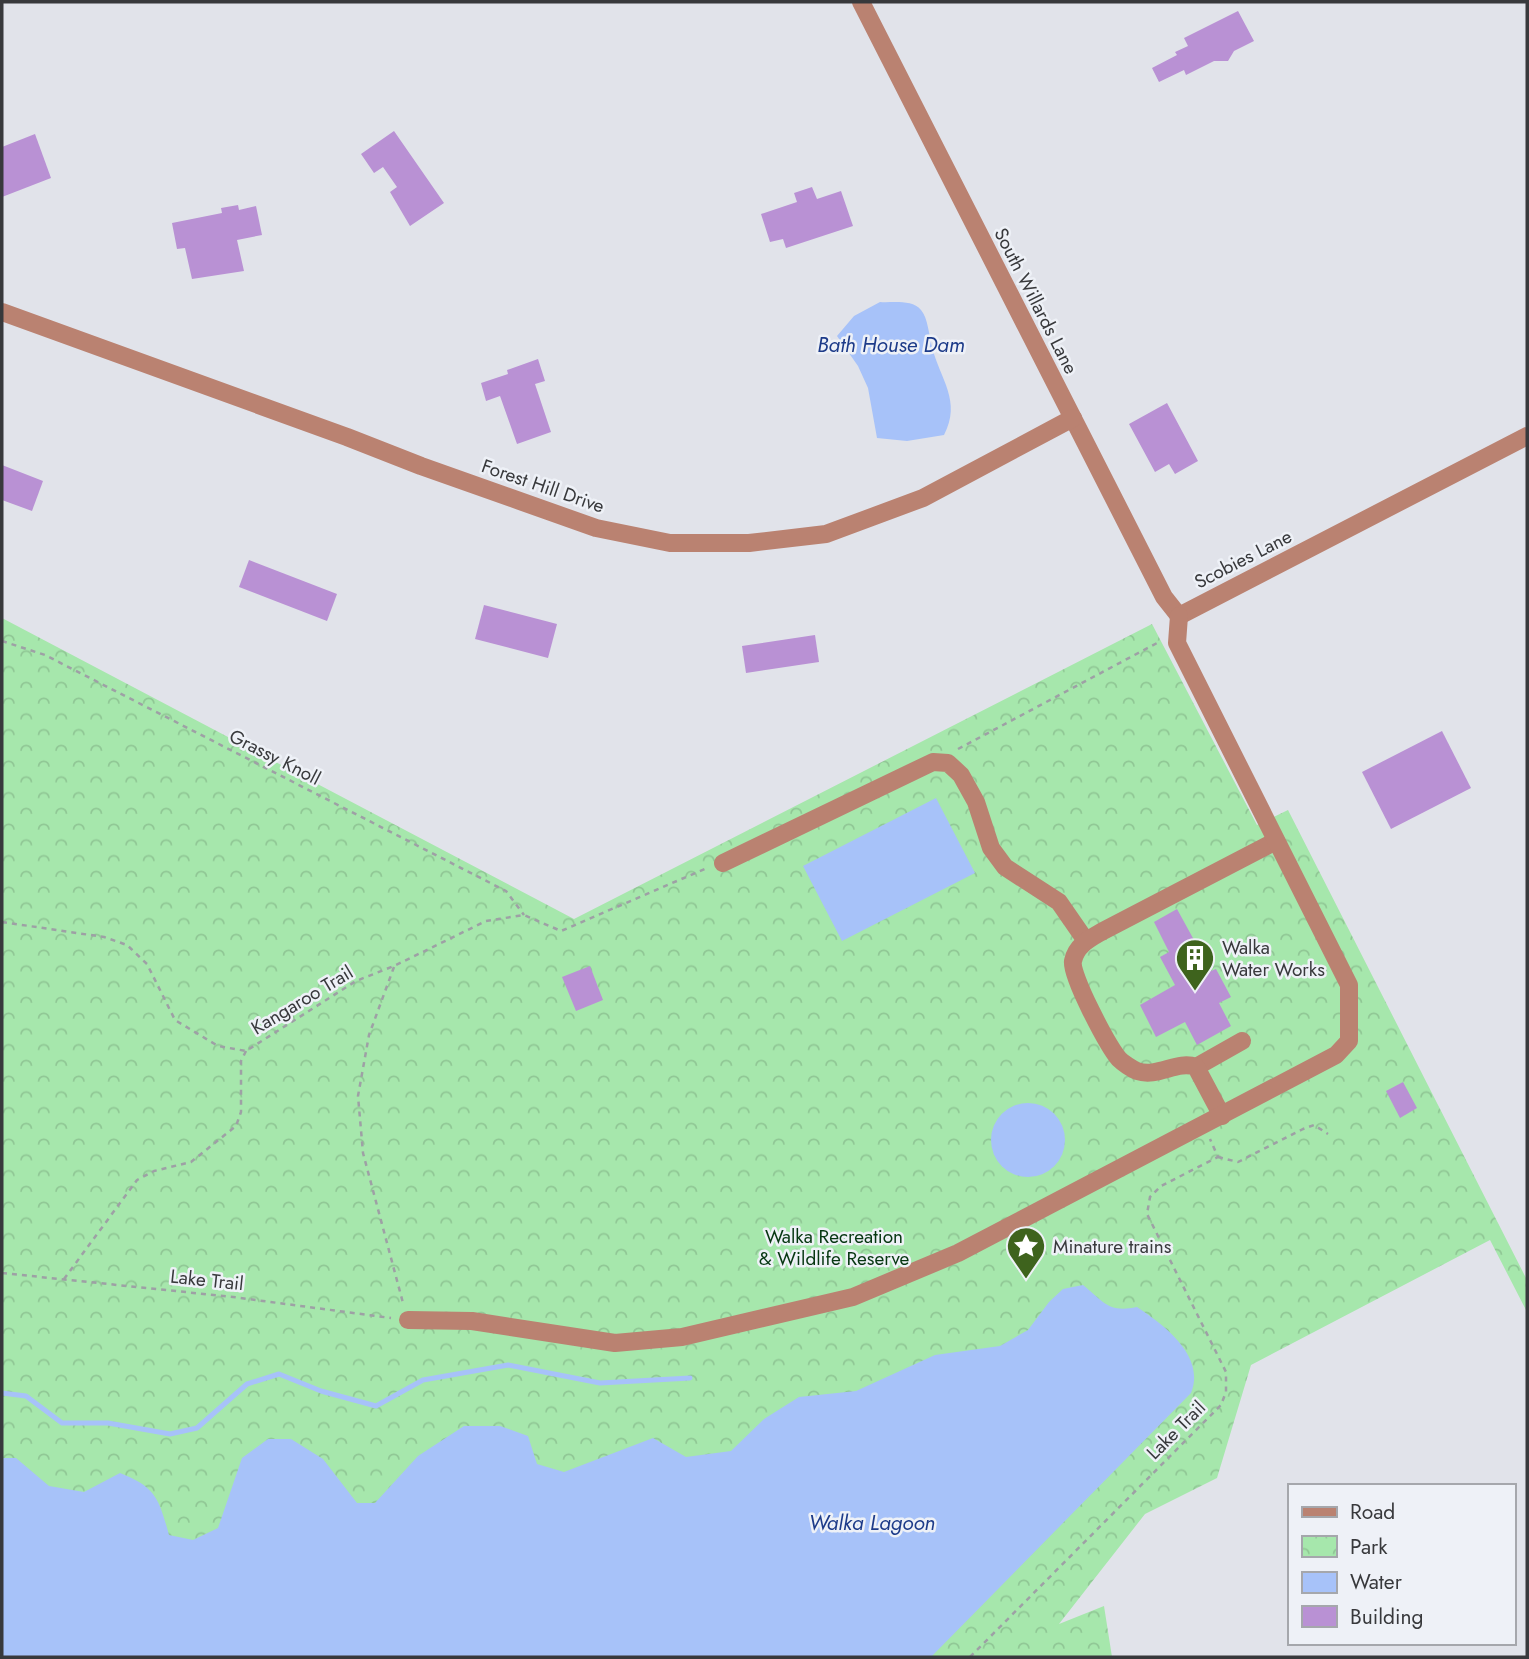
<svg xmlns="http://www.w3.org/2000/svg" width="1529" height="1659" font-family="Jost,sans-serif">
<defs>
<pattern id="park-crowns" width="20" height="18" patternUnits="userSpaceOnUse" patternTransform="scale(1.75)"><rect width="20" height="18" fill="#a6e7ac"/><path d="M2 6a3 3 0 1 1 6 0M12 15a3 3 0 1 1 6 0" fill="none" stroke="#90c795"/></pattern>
</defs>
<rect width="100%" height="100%" fill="#e1e3ea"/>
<polygon fill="url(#park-crowns)" points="2,618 574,919 1152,624 1257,825 1288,810 1527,1280 1527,1312 1490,1240 1251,1365 1217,1478 1145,1514 1059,1624 1104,1606 1112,1657 2,1657"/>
<g fill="#a7c2f9">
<path d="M880,302C892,303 912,299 921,310C928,318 929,336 932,347C940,379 962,401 944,435L907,441L877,438L868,388L858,366L837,336L854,316Z"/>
<polygon points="936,798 975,873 842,941 803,866"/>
<circle cx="1028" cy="1140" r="37"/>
<path d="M1083,1285C1104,1302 1108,1313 1137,1307C1164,1325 1206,1356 1191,1393L931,1657H2V1458H16L49,1486L84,1492L120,1473C156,1487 159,1499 169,1535L193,1540L218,1528L242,1458L268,1439H291L323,1459L357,1503H375L418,1456L464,1426H500L528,1436L537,1464L564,1472L653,1438L686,1457L731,1451L764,1419L799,1397L856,1391L935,1355L1000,1346L1028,1330L1049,1302L1063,1289Z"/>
</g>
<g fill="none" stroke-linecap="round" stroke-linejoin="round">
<polyline stroke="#a7c2f9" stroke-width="5" points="2,1393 26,1396 62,1423 108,1423 170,1434 197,1428 247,1384 279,1374 321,1391 376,1406 423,1380 508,1365 600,1383 690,1378"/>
</g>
<g fill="#b991d4">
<polygon points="1238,11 1254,41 1234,51 1228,61 1214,61 1186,75 1184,70 1159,82 1152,68 1177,55 1175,52 1188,46 1184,38"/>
<polygon points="394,131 444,203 410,226 390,192 397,187 383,167 374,173 361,154"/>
<polygon points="35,134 51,178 2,197 2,147"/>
<polygon points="812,187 817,199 841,191 853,226 786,248 783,239 770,242 761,214 797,202 794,193"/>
<polygon points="238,205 239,210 256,206 262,235 237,240 244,271 192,279 185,248 177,249 172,223 222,213 221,208"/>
<polygon points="538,359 545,381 535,384 551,432 517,444 500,396 486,401 481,383 508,374 507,370"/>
<polygon points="1167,403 1198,461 1175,474 1169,464 1155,472 1129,424"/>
<polygon points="2,465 43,481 32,511 2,500"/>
<polygon points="249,560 337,594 327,621 239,587"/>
<polygon points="484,605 557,624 548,658 475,639"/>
<polygon points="815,635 819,662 746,673 742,646"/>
<polygon points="1442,731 1471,788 1391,829 1362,772"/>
<polygon points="1177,909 1211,971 1216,969 1231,997 1219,1003 1231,1026 1197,1045 1185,1022 1156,1037 1140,1005 1175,985 1160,957 1169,952 1154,922"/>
<polygon points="590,966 603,1000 576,1011 562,977"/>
<polygon points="1403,1082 1417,1108 1400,1118 1386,1091"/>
</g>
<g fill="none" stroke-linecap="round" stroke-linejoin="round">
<g stroke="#9ea0a5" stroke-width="2.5" stroke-dasharray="5 5" stroke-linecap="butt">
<polyline points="2,641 45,655 506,891 524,915"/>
<polyline points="958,749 1159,642"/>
<polyline points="2,922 104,937 127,945 147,964 175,1020 218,1046 246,1051 356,981 394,966 486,921 524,915 561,931 707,868"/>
<polyline points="394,967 369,1035 358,1096 363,1153 403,1303"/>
<polyline points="1218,1157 1238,1162 1303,1129 1314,1125 1328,1134"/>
<polyline points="2,1273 233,1297 391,1318"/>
<polyline points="64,1279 137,1180 154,1171 191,1162 236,1126 241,1112 241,1061 246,1051"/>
<polyline points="970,1657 1221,1405 1226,1392 1226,1372 1147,1214 1150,1197 1161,1186 1218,1157 1210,1139"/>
</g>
<g stroke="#ba8271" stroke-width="18">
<polyline points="861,2 1164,597 1179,616"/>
<polyline points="2,312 347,437 421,466 596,528 670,543 749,543 826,534 923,498 1073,418"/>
<polyline points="1179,616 1527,436"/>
<polyline points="723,863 933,762 948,763 961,775 976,802 991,848 1005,867 1059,902 1086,941"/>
<polyline points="1196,1067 1242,1041"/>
<path d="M1222,1116L1196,1067C1177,1060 1158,1078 1137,1071C1132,1069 1123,1063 1119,1059C1108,1046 1070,975 1073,961C1076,945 1091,938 1103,931L1276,841"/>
<polyline points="408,1320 472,1321 615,1343 682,1337 853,1297 958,1253 1336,1055 1349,1041 1349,985 1177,643 1179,616"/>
</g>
</g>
<defs>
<g id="building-pin" transform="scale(2.0125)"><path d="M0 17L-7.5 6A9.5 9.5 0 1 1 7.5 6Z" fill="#3e631d" stroke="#eef1f7"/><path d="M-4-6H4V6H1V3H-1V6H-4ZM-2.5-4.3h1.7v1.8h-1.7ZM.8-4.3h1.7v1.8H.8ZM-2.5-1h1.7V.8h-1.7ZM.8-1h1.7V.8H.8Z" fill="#fff"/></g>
<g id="sight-pin" transform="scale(2.0125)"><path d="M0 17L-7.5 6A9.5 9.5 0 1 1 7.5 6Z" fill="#3e631d" stroke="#eef1f7"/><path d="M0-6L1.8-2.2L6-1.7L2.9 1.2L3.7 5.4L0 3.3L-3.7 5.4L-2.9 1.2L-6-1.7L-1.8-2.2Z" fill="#fff"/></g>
</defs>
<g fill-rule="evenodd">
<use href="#building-pin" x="1195" y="958"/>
<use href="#sight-pin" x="1026" y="1246"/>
</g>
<g text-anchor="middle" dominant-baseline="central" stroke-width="5" stroke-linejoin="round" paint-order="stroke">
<g font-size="19" fill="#38393c" stroke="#eef1f7">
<text transform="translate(1036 301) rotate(63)">South Willards Lane</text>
<text transform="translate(543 486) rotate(19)">Forest Hill Drive</text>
<text transform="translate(1243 559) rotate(-27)">Scobies Lane</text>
<text transform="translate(275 757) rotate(27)">Grassy Knoll</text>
<text transform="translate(302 1000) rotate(-31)">Kangaroo Trail</text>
<text transform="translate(207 1280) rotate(6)">Lake Trail</text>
<text transform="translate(1176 1430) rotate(-45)">Lake Trail</text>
</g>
<g font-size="19" fill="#38393c" stroke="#eef1f7" text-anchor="start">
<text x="1222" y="947">Walka<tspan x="1222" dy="22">Water Works</tspan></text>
<text x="1053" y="1246">Minature trains</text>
</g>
<g font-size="19" fill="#063711" stroke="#eef1f7">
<text x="834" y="1236">Walka Recreation<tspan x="834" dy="22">&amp; Wildlife Reserve</tspan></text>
</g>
<g font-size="21" font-style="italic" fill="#1d3b89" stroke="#eef1f7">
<text x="891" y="345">Bath House Dam</text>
<text x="872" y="1523">Walka Lagoon</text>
</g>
</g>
<rect width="1529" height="1659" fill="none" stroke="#38393c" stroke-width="7"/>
<rect x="1288" y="1484" width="228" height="161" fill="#eef1f7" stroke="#a5a7ac" stroke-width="2"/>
<rect x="1302" y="1507" width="35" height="10" fill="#ba8271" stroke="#a5a7ac" stroke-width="2"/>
<text x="1350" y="1519" font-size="21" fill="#38393c">Road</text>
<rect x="1302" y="1536" width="35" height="21" fill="url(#park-crowns)" stroke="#a5a7ac" stroke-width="2"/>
<text x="1350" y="1554" font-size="21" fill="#38393c">Park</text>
<rect x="1302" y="1572" width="35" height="21" fill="#a7c2f9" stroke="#a5a7ac" stroke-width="2"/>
<text x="1350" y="1589" font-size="21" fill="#38393c">Water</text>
<rect x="1302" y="1606" width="35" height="21" fill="#b991d4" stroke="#a5a7ac" stroke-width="2"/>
<text x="1350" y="1624" font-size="21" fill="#38393c">Building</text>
</svg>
